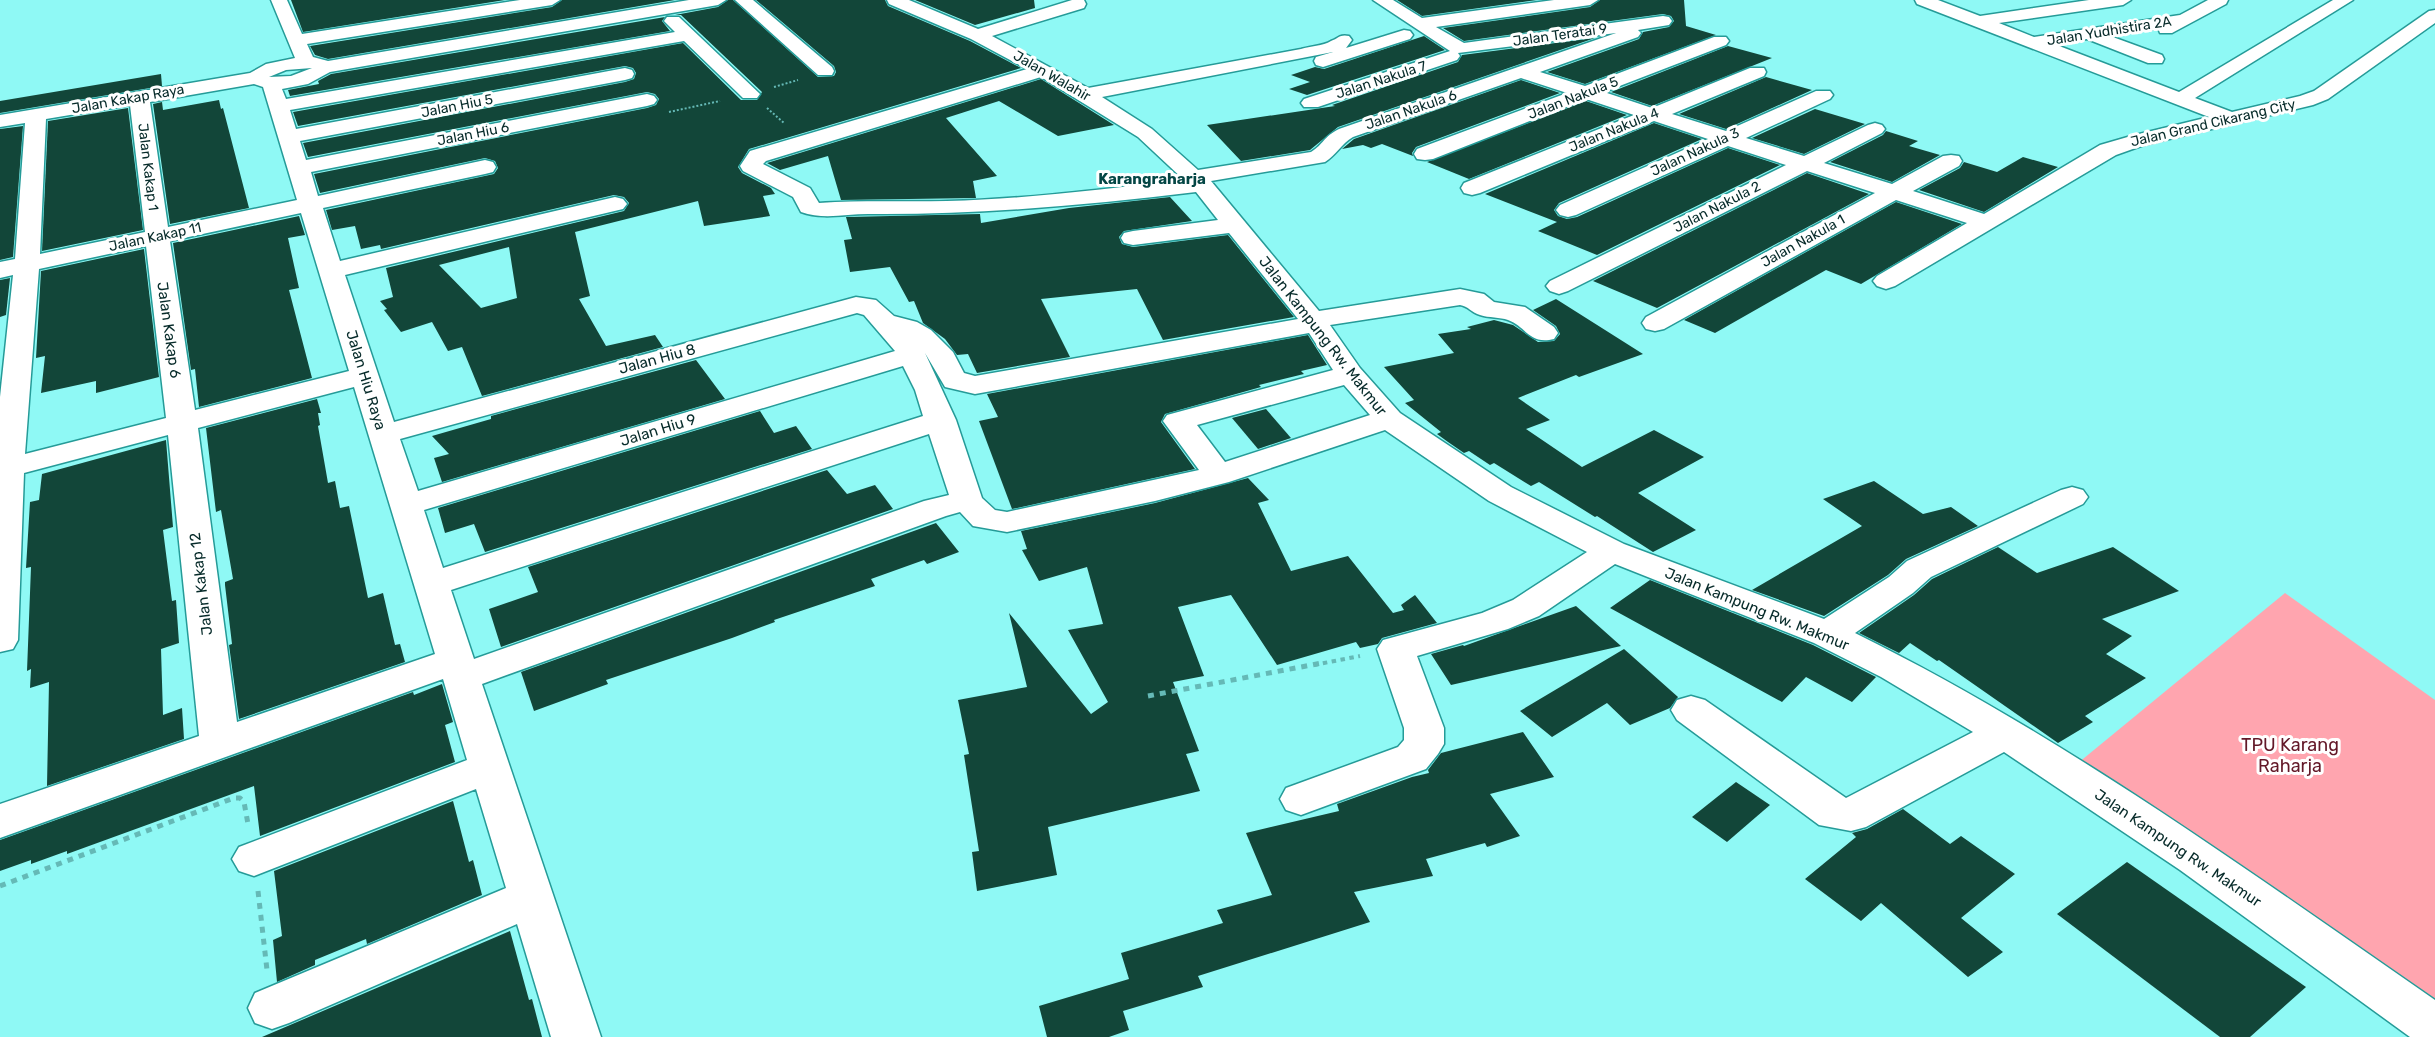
<svg xmlns="http://www.w3.org/2000/svg" width="2435" height="1037" font-family="Rubik,sans-serif">
<rect width="100%" height="100%" fill="#8ff9f5"/>
<polygon fill="#ffa5af" points="2285,593 2435,700 2435,1004 2072,768"/>
<g fill="#124639" fill-rule="evenodd">
<polygon points="291,0 505,0 303,32"/>
<polygon points="562,0 675,0 328,59 315,55 310,46 552,7"/>
<path d="M728,0H733L818,77L834,76L836,72L834,66L756,0H885L888,6L970,41L1021,68L749,149L738,167L742,173L771,188L775,194L763,196L770,216L704,226L698,201L575,232L590,296L579,299L606,346L655,335L663,347L482,396L462,347L448,351L432,322L401,332L384,310L387,309L380,301L393,297L386,268L624,211L629,203L624,197L614,195L381,249L380,245L361,249L355,226L332,230L326,210L494,174L498,168L495,161L485,158L320,193L314,174L647,108L656,105L659,99L655,94L647,92L308,157L303,143L625,82L634,79L636,73L633,68L625,66L298,126L293,112L683,43L741,100H757L762,92L681,15H675L718,7ZM509,247L517,298L481,308L439,265Z"/>
<polygon points="915,0 1034,0 1035,8 975,25"/>
<polygon points="1397,0 1537,0 1422,16"/>
<polygon points="1600,0 1684,0 1686,26 1716,35 1585,84 1547,72 1639,39 1643,32 1669,27 1674,21 1671,16 1663,14 1464,41 1443,28 1590,7"/>
<polygon points="665,17 662,21 670,31 290,96 288,90 319,84 318,81 331,74"/>
<polygon points="1424,36 1445,50 1307,95 1289,89 1310,82 1291,75 1315,67 1324,69"/>
<polygon points="1595,38 1338,127 1310,150 1241,161 1207,125 1335,106 1332,105 1458,62 1462,55"/>
<polygon points="1728,46 1772,58 1652,106 1611,92"/>
<polygon points="161,74 162,86 0,113 0,101"/>
<polygon points="1766,77 1812,90 1726,129 1679,114"/>
<polygon points="1041,79 1114,125 1058,136 999,101 946,118 997,176 973,181 976,198 841,200 828,156 780,170 767,163"/>
<polygon points="1521,80 1560,93 1416,147 1412,153 1413,156 1382,144 1371,148 1363,145 1342,149 1354,139"/>
<polygon points="219,100 221,109 223,108 249,208 170,224 153,104 162,102 163,110"/>
<polygon points="1586,101 1627,115 1469,179 1427,162"/>
<polygon points="128,108 143,230 42,251 48,121"/>
<polygon points="1815,109 1865,124 1804,154 1752,138"/>
<polygon points="1654,123 1702,139 1559,203 1554,210 1558,216 1567,219 1577,217 1728,148 1780,165 1597,255 1538,231 1557,222 1485,194"/>
<polygon points="23,126 13,257 0,260 0,129"/>
<polygon points="1886,131 1918,141 1909,146 1940,155 1892,182 1830,162 1883,135"/>
<polygon points="2023,157 2058,167 1984,212 1919,190 1960,168 1964,162 1997,172"/>
<polygon points="1807,173 1869,194 1657,308 1593,281"/>
<polygon points="1170,197 1192,221 1124,231 1119,237 1122,244 1133,247 1228,235 1294,317 1163,340 1137,289 1041,299 1070,357 977,373 968,354 957,355 945,339 923,323 914,301 909,302 890,267 850,272 844,240 852,239 846,217 980,214 981,223 1069,208"/>
<polygon points="1896,202 1962,224 1861,284 1826,270 1715,333 1684,320"/>
<polygon points="299,216 305,235 288,238 299,288 289,290 312,378 199,407 195,369 191,370 173,243"/>
<polygon points="144,249 159,377 96,393 96,381 41,393 45,356 36,358 41,271"/>
<polygon points="10,278 6,315 0,317 0,280"/>
<polygon points="1556,299 1643,354 1579,377 1576,375 1518,398 1550,420 1526,429 1582,467 1654,430 1704,457 1638,493 1696,530 1653,552 1597,516 1595,517 1539,482 1531,486 1494,463 1490,465 1469,451 1464,453 1448,442 1437,434 1441,432 1405,403 1414,400 1384,367 1454,353 1438,334 1471,329 1467,327 1494,320 1513,325 1538,342 1554,341 1560,334 1556,326 1533,310"/>
<polygon points="1308,335 1327,365 1301,371 1304,374 1259,385 1261,387 1165,414 1161,422 1195,469 1012,509 979,421 998,417 987,394"/>
<polygon points="696,360 725,399 442,482 434,458 449,454 432,436 491,419 491,416"/>
<polygon points="317,399 321,413 318,413 320,425 318,426 328,483 335,481 340,508 349,506 368,598 383,593 395,645 400,644 405,662 239,719 229,645 232,644 225,585 225,582 233,579 221,510 216,512 206,428"/>
<polygon points="1266,409 1291,438 1258,449 1232,418"/>
<polygon points="760,411 774,433 796,426 812,449 485,552 474,524 445,533 438,508"/>
<polygon points="166,440 173,527 163,530 172,601 176,600 179,643 161,649 163,715 182,708 184,739 47,786 49,682 30,688 31,669 27,671 31,567 26,568 30,502 39,500 42,474"/>
<polygon points="827,470 847,494 875,485 893,509 501,647 489,609 538,592 528,567"/>
<polygon points="1248,478 1269,500 1258,503 1291,571 1348,556 1393,613 1404,610 1401,605 1415,595 1437,623 1382,638 1378,644 1360,648 1356,642 1277,665 1231,595 1178,607 1204,676 1173,682 1199,751 1186,754 1200,791 1048,827 1057,875 977,891 972,852 979,851 964,755 969,754 958,700 1027,687 1009,613 1091,714 1108,702 1068,630 1103,624 1087,567 1039,581 1022,550 1027,549 1021,531 1155,503"/>
<polygon points="1874,481 1923,514 1951,507 1978,526 1906,559 1888,575 1824,616 1752,590 1862,526 1823,499"/>
<polygon points="936,523 959,552 927,564 924,560 871,579 875,586 774,620 775,622 732,638 606,680 608,684 534,711 521,672"/>
<polygon points="1998,547 2037,573 2113,547 2179,591 2102,619 2132,636 2106,654 2146,678 2085,716 2093,722 2058,743 1939,660 1937,661 1910,643 1899,653 1859,633 1914,595 1932,579"/>
<polygon points="1650,580 1813,645 1876,677 1852,702 1806,677 1782,702 1610,608"/>
<polygon points="1576,606 1621,646 1451,685 1431,654 1463,645 1464,646"/>
<polygon points="1624,649 1678,697 1670,708 1630,725 1607,703 1552,737 1520,711"/>
<polygon points="442,684 453,722 445,725 455,762 260,836 254,786 67,854 67,851 31,864 31,860 0,871 0,840 413,692 414,695"/>
<polygon points="1523,732 1554,777 1490,794 1520,836 1487,847 1485,843 1426,859 1433,876 1354,892 1370,922 1198,976 1203,987 1123,1011 1129,1030 1109,1037 1047,1037 1039,1006 1129,979 1121,953 1223,923 1217,910 1272,895 1246,833 1339,811 1337,804 1412,777 1429,773 1428,770 1441,753"/>
<polygon points="1736,782 1770,805 1727,842 1692,817"/>
<polygon points="453,801 469,862 473,860 482,895 367,944 366,939 315,960 315,965 277,982 273,940 282,936 274,871"/>
<polygon points="1903,809 1950,844 1961,836 2015,874 1961,918 2003,952 1968,977 1881,903 1861,921 1805,879 1856,837 1852,833 1867,829"/>
<polygon points="2127,862 2306,987 2250,1037 2220,1037 2057,914"/>
<polygon points="510,931 529,1000 532,999 542,1037 262,1037"/>
</g>
<g fill="none" stroke-linecap="round" stroke-linejoin="round">
<g stroke="#259b98" stroke-width="3">
<g id="minor">
<path d="M271,0H287L302,34L520,0H560L552,5L307,44L313,57L328,61L689,0H726L718,5L330,72L308,84L282,89L286,99L675,32L664,21L667,17H679L760,94L757,98H743L684,41L290,110L296,129L625,68L632,70L634,74L632,78L625,80L300,141L306,160L647,94L654,96L657,100L654,104L647,106L311,172L318,196L485,160L493,162L496,167L493,172L485,174L323,208L340,261L615,197L623,199L627,204L623,209L345,275L394,422L856,297L876,300L894,316L917,322L931,330L953,352L964,373L975,376L1298,319L1229,233L1133,245L1124,243L1121,238L1124,233L1133,231L1218,220L1196,192C1087,205 978,215 868,214C846,214 823,220 801,212L793,197L743,171L740,166L750,151L1027,69L971,39L889,4L887,0H909L978,29L1072,0H1084L1086,4L1084,8L992,36L1088,88L1301,49C1310,46 1323,46 1331,41C1339,38 1340,34 1349,36L1352,40L1346,48L1404,30L1410,31L1413,35L1410,39L1323,67L1316,65L1314,61L1316,57L1333,52L1102,97L1152,129L1198,170L1311,152C1324,144 1323,137 1339,129L1616,33L1458,53L1460,56L1457,60L1318,107H1304L1301,103L1304,99L1450,51L1373,0H1393L1422,18L1554,0H1598L1590,5L1436,27L1464,43L1663,16L1669,17L1672,21L1669,25L1638,30L1641,33L1638,37L1540,72L1585,86L1714,37H1726L1729,41L1726,45L1604,92L1652,108L1750,68H1764L1766,72L1764,76L1672,114L1726,131L1816,91H1830L1833,95L1830,99L1746,138L1804,156L1868,125L1875,123L1882,125L1885,129L1882,133L1824,163L1892,184L1943,156L1951,155L1959,156L1962,161L1959,166L1913,191L1984,214L2100,145L2131,136L2209,117L1917,4L1915,0H1938L1980,16L2089,0H2131L2123,5L1999,23L2034,37L2180,15L2208,0H2228L2226,4L2172,33H2160L2158,28L2110,36L2162,55L2164,59L2162,63H2148L2087,39L2054,44L2179,92L2333,0H2353L2195,98L2232,112L2300,96L2314,91L2429,11L2435,10V23L2328,99L2313,105L2144,145L2116,155L1895,286L1886,289L1877,286L1873,281L1877,276L1967,223L1896,200L1664,329L1655,331L1646,329L1642,323L1646,317L1875,193L1807,171L1568,291L1559,294L1550,291L1546,286L1550,281L1786,165L1728,146L1576,215L1568,217L1560,215L1556,210L1560,205L1708,139L1654,121L1480,193L1472,195L1464,193L1461,188L1464,183L1634,115L1586,99L1433,159L1425,160L1417,159L1414,154L1417,149L1567,93L1521,78L1353,137C1341,144 1337,154 1325,162L1211,181L1319,311L1460,289L1484,294L1494,302L1525,307L1554,327L1558,333L1554,339C1529,345 1527,327 1508,320C1500,317 1489,318 1480,315C1472,313 1468,306 1460,305L1330,325L1360,368L1400,413L1511,487L1624,544L1824,619L1889,577L1907,561L2061,490L2072,487L2083,490L2088,497L2083,504L1931,577L1913,593L1855,633C2060,734 2247,870 2435,1000V1037H2410L2180,870L2004,752L1866,827L1851,831L1819,825L1677,720L1671,710L1677,700L1691,696L1705,700L1846,798L1973,732L1881,677L1814,643L1615,564L1539,616L1508,629L1417,656L1444,728V744L1438,754L1426,769L1301,815L1286,810L1280,799L1286,788L1398,747L1404,740V728L1377,649L1383,640L1482,613L1513,600L1587,552L1489,501L1385,430L1229,482L1155,501L1007,532L973,526L960,512L946,516L482,684L601,1037H551L517,924L289,1023L272,1029L255,1023L248,1008L255,993L506,888L476,789L254,876L239,871L232,859L239,847L467,760L443,679L0,838V804L199,736L168,435L24,473L18,640L13,649L0,652V397L13,275L0,278V262L15,259L25,123L0,127V115L250,73L266,64L295,58ZM312,68L291,76L269,77L286,70ZM1041,77L1138,137L1184,180C1105,189 1026,199 947,201C904,202 862,200 819,203L810,188L763,164L766,161ZM254,84L263,87L297,200L168,227L150,102ZM130,105L145,232L40,254L46,119ZM301,213L349,371L195,410L170,241ZM146,246L166,418L25,454L39,269ZM857,313L864,315L895,351L418,491L400,439ZM1309,333L1333,370L1167,415L1163,421L1199,470L1007,512L995,510L982,498L956,420L925,353L945,387L975,394ZM903,366L915,390L923,416L443,568L424,510ZM1344,385L1370,415L1225,462L1197,425ZM354,387L435,654L237,722L198,428ZM929,434L949,495L924,501L474,659L451,590Z"/>
<polygon points="735,0 753,0 832,67 834,71 832,75 818,75"/>
</g>
</g>
<g stroke="#65b9b6" stroke-width="2" stroke-dasharray="2 2" stroke-linecap="butt">
<polyline points="774,87 798,80"/>
<polyline points="767,108 784,123"/>
<polyline points="669,112 720,101"/>
</g>
<polyline stroke="#65b9b6" stroke-width="4" stroke-dasharray="4.5 4.5" stroke-linecap="butt" points="1314,665 1360,656"/>
<g stroke="#65b9b6" stroke-width="5" stroke-dasharray="6 6" stroke-linecap="butt">
<polyline points="1148,696 1322,663"/>
<polyline points="0,886 234,798 240,798 244,802 248,824"/>
<polyline points="258,891 267,970"/>
</g>
<use href="#minor" fill="#fff" fill-rule="evenodd"/>
</g>
<g text-anchor="middle" dominant-baseline="central" stroke-width="6" stroke-linejoin="round" paint-order="stroke">
<g font-size="14" fill="#072b2a" stroke="#fff">
<text transform="translate(2109 31) rotate(-9)">Jalan Yudhistira 2A</text>
<text transform="translate(1560 35) rotate(-8)">Jalan Teratai 9</text>
<text transform="translate(1052 76) rotate(30)">Jalan Walahir</text>
<text transform="translate(1381 80) rotate(-18)">Jalan Nakula 7</text>
<text transform="translate(1573 98) rotate(-21)">Jalan Nakula 5</text>
<text transform="translate(128 99) rotate(-10)">Jalan Kakap Raya</text>
<text transform="translate(457 106) rotate(-11)">Jalan Hiu 5</text>
<text transform="translate(1411 110) rotate(-19)">Jalan Nakula 6</text>
<text transform="translate(2213 123) rotate(-13)">Jalan Grand Cikarang City</text>
<text transform="translate(1614 130) rotate(-22)">Jalan Nakula 4</text>
<text transform="translate(473 134) rotate(-11)">Jalan Hiu 6</text>
<text transform="translate(1695 152) rotate(-25)">Jalan Nakula 3</text>
<text transform="translate(148 167) rotate(83)">Jalan Kakap 1</text>
<text transform="translate(1717 207) rotate(-27)">Jalan Nakula 2</text>
<text transform="translate(155 237) rotate(-12)">Jalan Kakap 11</text>
<text transform="translate(1803 241) rotate(-29)">Jalan Nakula 1</text>
</g>
<g font-size="15" font-weight="bold" fill="#044645" stroke="#fff">
<text x="1152" y="179">Karangraharja</text>
</g>
<g font-size="15" fill="#072b2a" stroke="#fff">
<text transform="translate(169 330) rotate(82)">Jalan Kakap 6</text>
<text transform="translate(1323 336) rotate(52)">Jalan Kampung Rw. Makmur</text>
<text transform="translate(657 359) rotate(-15)">Jalan Hiu 8</text>
<text transform="translate(366 380) rotate(73)">Jalan Hiu Raya</text>
<text transform="translate(658 430) rotate(-17)">Jalan Hiu 9</text>
<text transform="translate(201 584) rotate(-97)">Jalan Kakap 12</text>
<text transform="translate(1757 609) rotate(22)">Jalan Kampung Rw. Makmur</text>
<text transform="translate(2178 848) rotate(34)">Jalan Kampung Rw. Makmur</text>
</g>
<g font-size="18" fill="#631828" stroke="#fff">
<text x="2290" y="745">TPU Karang<tspan x="2290" dy="21">Raharja</tspan></text>
</g>
</g>
</svg>
